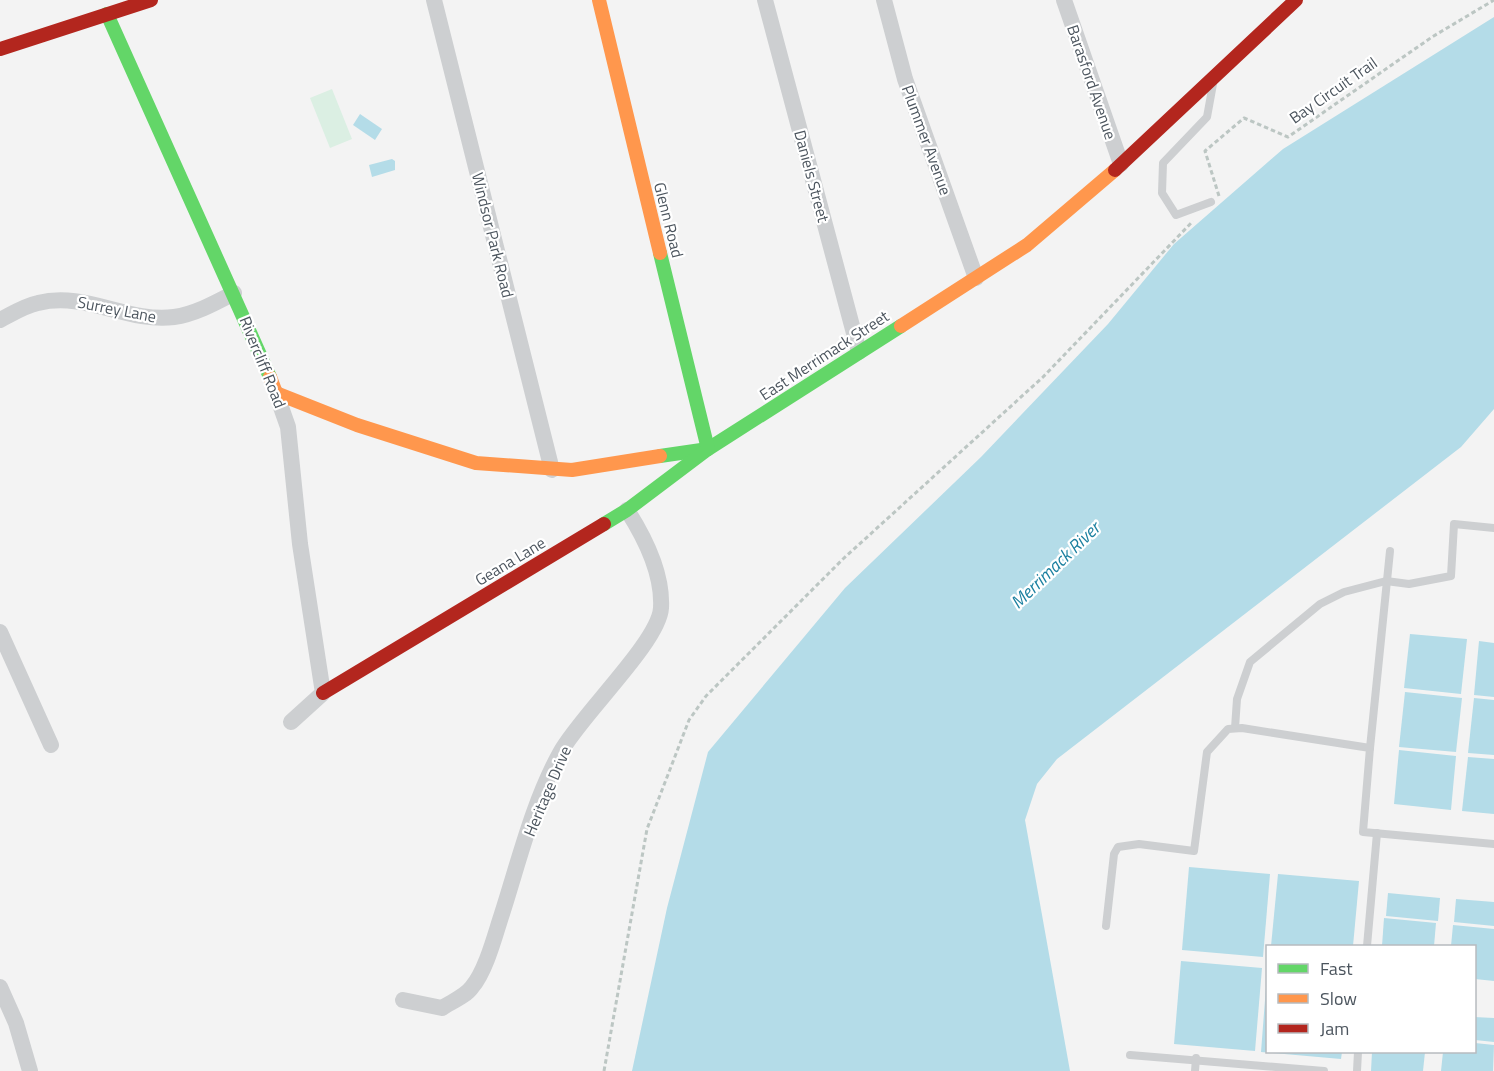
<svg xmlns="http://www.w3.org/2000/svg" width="1494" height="1071" font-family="'Titillium Web',sans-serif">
<rect width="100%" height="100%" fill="#f3f3f3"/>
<polygon fill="#dbefe3" points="332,89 352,139 330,148 310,98"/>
<g fill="#b4dce8">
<polygon points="1494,17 1494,409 1461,447 1057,759 1037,784 1025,820 1070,1071 632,1071 667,908 708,752 845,588 981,457 1108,324 1174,244 1283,149"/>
<polygon points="360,114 382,129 375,140 353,125"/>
<polygon points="392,159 395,161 395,170 372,177 369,165"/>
<polygon points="1410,634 1467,639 1461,694 1404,688"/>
<polygon points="1479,641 1494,643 1494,697 1474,695"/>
<polygon points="1405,692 1462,698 1456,752 1399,747"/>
<polygon points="1474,698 1494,700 1494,755 1468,753"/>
<polygon points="1399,750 1456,756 1451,810 1394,804"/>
<polygon points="1468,757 1494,759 1494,814 1462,811"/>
<polygon points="1189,867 1270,874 1263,957 1182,950"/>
<polygon points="1278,874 1359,881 1353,946 1271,946"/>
<polygon points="1388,893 1440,898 1438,921 1386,916"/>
<polygon points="1456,899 1494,902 1494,926 1454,922"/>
<polygon points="1384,918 1436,923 1434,946 1382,946"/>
<polygon points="1453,925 1494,929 1494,981 1475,979 1474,946 1451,946"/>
<polygon points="1181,961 1262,968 1255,1051 1174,1044"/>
<polygon points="1267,974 1268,1052 1342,1052 1341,1059 1261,1052"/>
<polygon points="1474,1017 1494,1018 1494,1042 1475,1040"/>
<polygon points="1475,1043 1494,1045 1493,1071 1441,1071 1443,1052 1474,1052"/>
<polygon points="1372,1052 1425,1052 1423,1071 1371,1071"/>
</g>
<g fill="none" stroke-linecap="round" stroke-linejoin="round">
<g stroke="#bcc6c3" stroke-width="3" stroke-dasharray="4.5 3" stroke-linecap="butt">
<polyline points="1219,196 1205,151 1244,118 1288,137 1432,37 1494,0"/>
<polyline points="604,1071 647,829 689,720 706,696 843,559 1043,377 1193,221"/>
</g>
<g stroke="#cdcfd1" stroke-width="8">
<polyline points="1211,202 1176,215 1162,193 1163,163 1207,117 1213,84"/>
<polyline points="1235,728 1237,699 1250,662 1320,604 1344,592 1386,581 1409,584 1451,576 1454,524 1494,528"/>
<polyline points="1370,748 1390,551"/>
<polyline points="1106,926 1114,854 1118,847 1139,844 1194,851 1207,752 1228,729 1242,728 1370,748 1363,832 1494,844"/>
<polyline points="1367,946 1377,833"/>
<polyline points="1130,1055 1324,1071"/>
<polyline points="1195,1071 1196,1058"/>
<polyline points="1357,1071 1358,1052"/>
</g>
<g stroke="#cdcfd1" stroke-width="16">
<polyline points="434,0 552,470"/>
<polyline points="765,0 859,352"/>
<polyline points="884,0 905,79 976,278"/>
<polyline points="1064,0 1121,164"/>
<path d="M0,320C12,314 24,306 38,303C85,291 127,323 174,317C195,314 215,303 234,293"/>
<polyline points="276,393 288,427 300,544 323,693 291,722"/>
<polyline points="0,632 51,745"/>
<polyline points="0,987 16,1023 30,1071"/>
<path d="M403,1000L442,1008C451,1002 466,996 472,987C485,972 494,939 500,920C518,865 532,804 560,753C580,716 659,642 661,608C663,573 645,538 627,510"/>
</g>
<g stroke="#63d668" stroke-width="14">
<polyline points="107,14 270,377"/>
<polyline points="660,456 708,449 901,326"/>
<polyline points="604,524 627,510 708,449 660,253"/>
</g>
<g stroke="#ff974d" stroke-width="14">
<polyline points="599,0 660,253"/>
<polyline points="901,326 1027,245 1115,170"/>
<polyline points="270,377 276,393 357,425 476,463 572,470 660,456"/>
</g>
<g stroke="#b3261e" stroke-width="14">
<polyline points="0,49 151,0"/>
<polyline points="1115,170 1296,0"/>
<polyline points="323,693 604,524"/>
</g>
</g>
<g text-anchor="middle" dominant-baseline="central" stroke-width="4.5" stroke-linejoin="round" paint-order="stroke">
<g font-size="16" fill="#4c555e" stroke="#fff">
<text transform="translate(1092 82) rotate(71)">Barasford Avenue</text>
<text transform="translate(1333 90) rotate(-35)">Bay Circuit Trail</text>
<text transform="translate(927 140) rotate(70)">Plummer Avenue</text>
<text transform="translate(812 176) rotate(75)">Daniels Street</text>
<text transform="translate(669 220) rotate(76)">Glenn Road</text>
<text transform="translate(493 235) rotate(76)">Windsor Park Road</text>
<text transform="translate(117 309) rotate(11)">Surrey Lane</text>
<text transform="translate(824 355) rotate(-33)">East Merrimack Street</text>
<text transform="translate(263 362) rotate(68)">Rivercliff Road</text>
<text transform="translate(510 561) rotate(-31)">Geana Lane</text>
<text transform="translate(547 791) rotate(-67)">Heritage Drive</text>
</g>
<g font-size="18" font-style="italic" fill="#1c80a0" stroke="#fff">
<text transform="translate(1055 565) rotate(-44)">Merrimack River</text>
</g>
</g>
<rect x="1266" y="945" width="210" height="108" fill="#ffffff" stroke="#b7bbbf" stroke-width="1.5"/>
<rect x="1278" y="964" width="30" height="9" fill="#63d668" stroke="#b7bbbf" stroke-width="1.5"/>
<text x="1320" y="975" font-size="18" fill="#4c555e">Fast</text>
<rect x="1278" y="994" width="30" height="9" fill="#ff974d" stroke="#b7bbbf" stroke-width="1.5"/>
<text x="1320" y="1005" font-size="18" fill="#4c555e">Slow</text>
<rect x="1278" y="1024" width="30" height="9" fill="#b3261e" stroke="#b7bbbf" stroke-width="1.5"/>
<text x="1320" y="1035" font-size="18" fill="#4c555e">Jam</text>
</svg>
